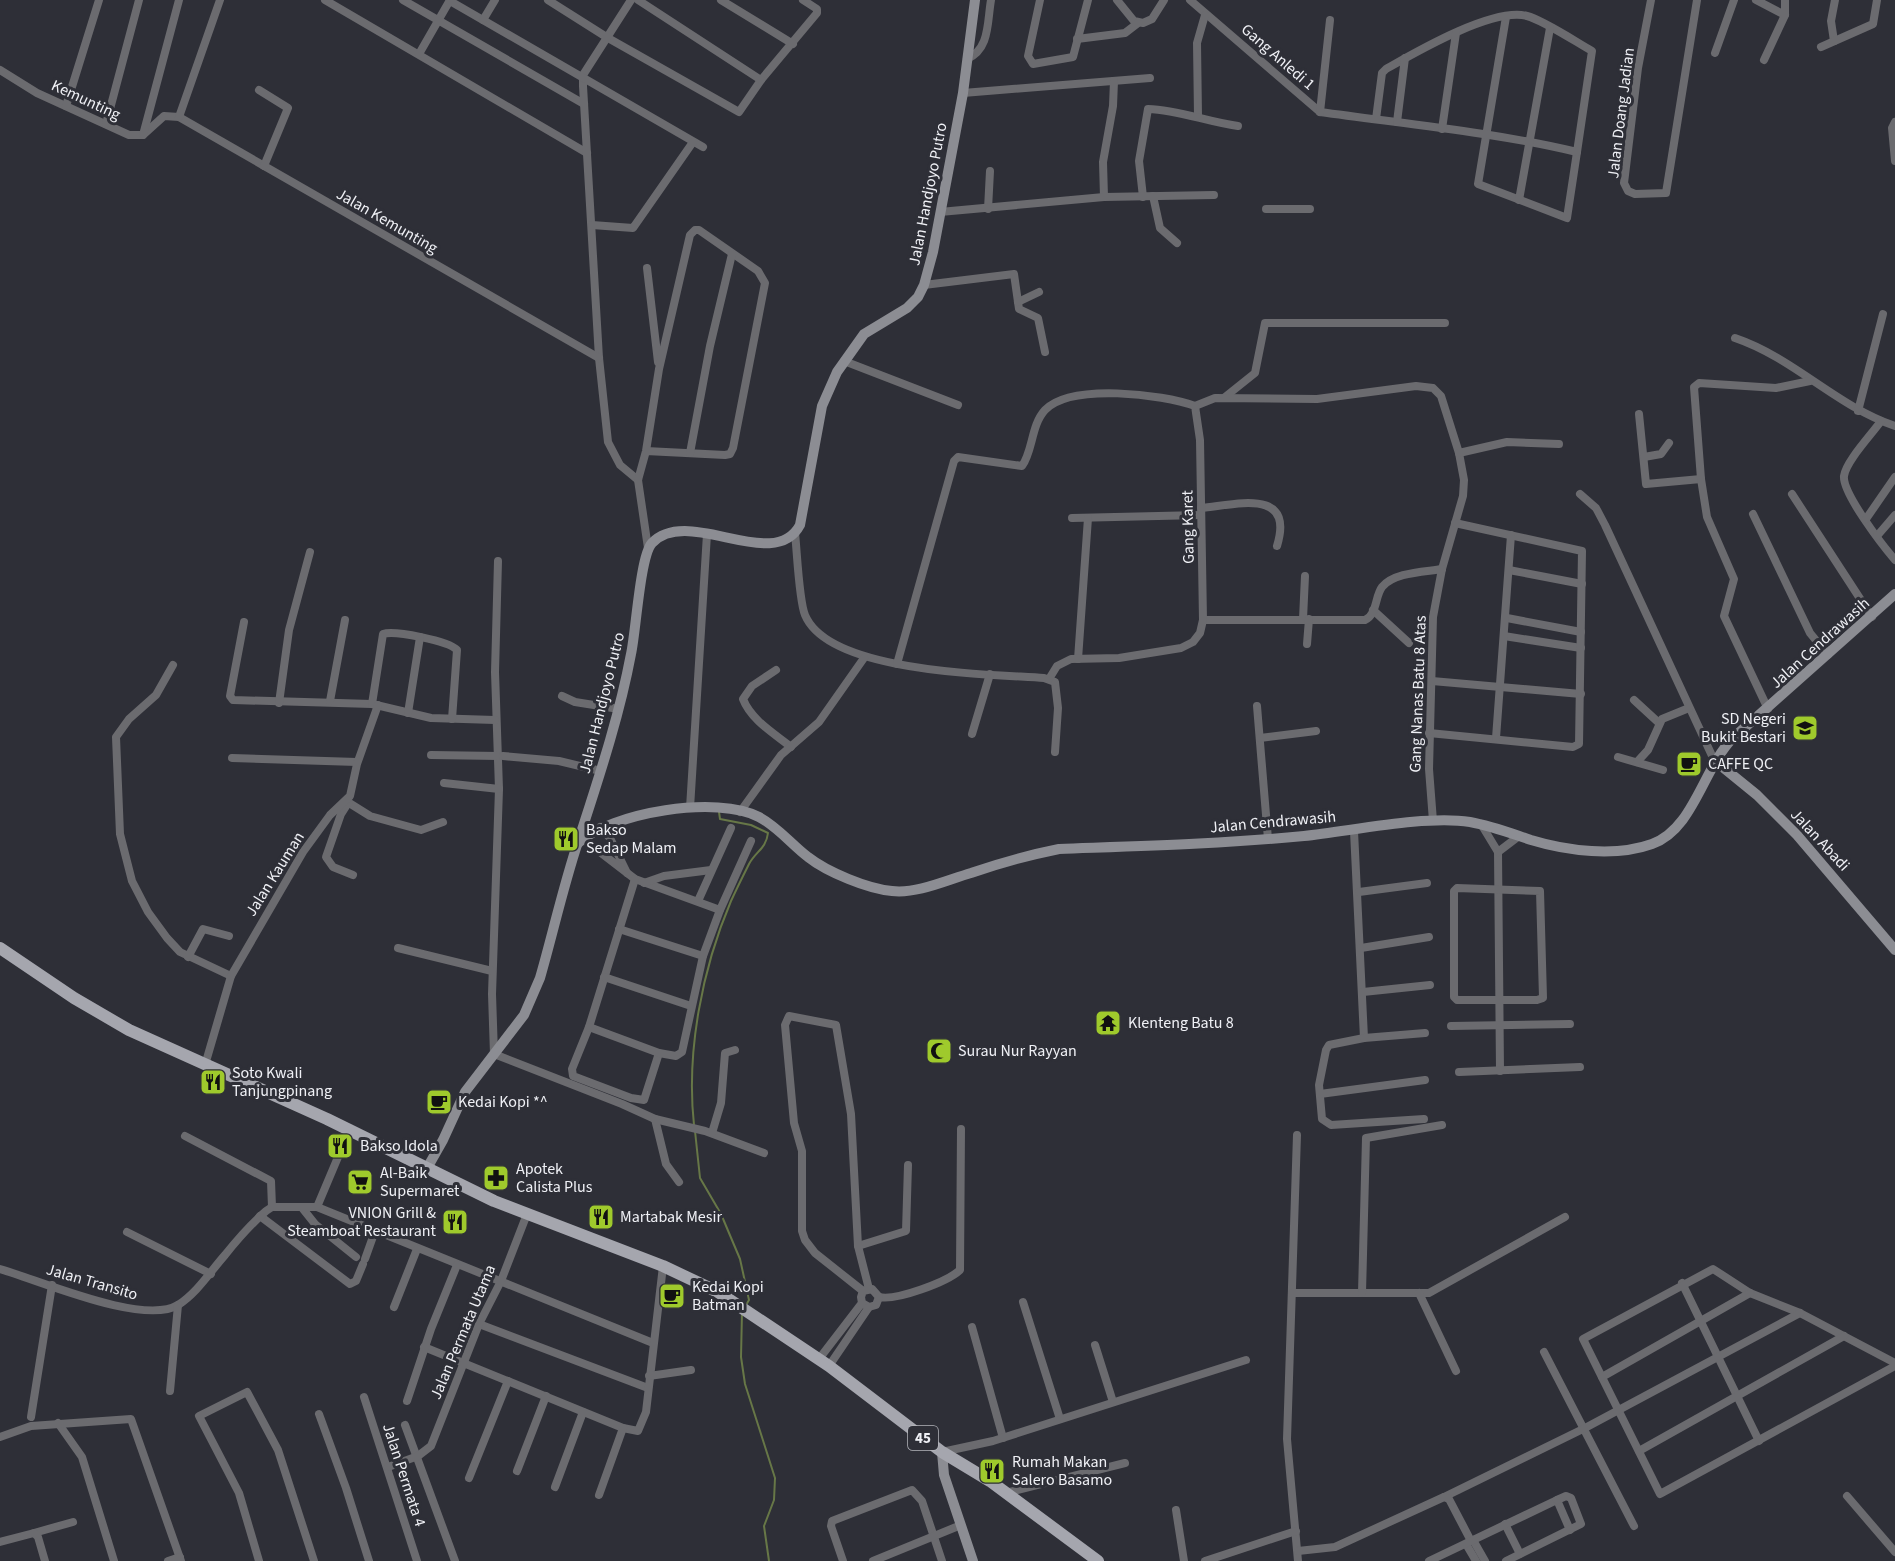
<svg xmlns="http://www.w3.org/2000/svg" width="1895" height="1561" font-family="'Source Sans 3',sans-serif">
<rect width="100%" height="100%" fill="#2e2f37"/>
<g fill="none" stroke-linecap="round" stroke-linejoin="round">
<g stroke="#677747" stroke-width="2">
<path d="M694,1125C686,1052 702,969 731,901C737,888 743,876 749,864C756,851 766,849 768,833L751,825L720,819L719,812"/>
<polyline points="695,1131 700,1178 721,1214 740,1259 749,1300 746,1305"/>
<polyline points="742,1312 741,1357 745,1384 775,1478 774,1500 764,1526 769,1561"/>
</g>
<g stroke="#6b6b6f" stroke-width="8">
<polyline points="325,0 587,153"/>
<polyline points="403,0 584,104"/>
<polyline points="548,0 608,38 739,112 761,80 817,13 817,9 803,0"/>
<polyline points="631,0 583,75 583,86 599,358 608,442 620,465 638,480"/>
<polyline points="638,0 761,80"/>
<polyline points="721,0 793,44"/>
<polyline points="1040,0 1028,56 1033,64 1073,57 1088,0"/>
<polyline points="1117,0 1134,21 1143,23 1152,19 1164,0"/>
<polyline points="1190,0 1320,112"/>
<polyline points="1651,0 1638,68 1624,183 1628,191 1635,194 1666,193 1697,0"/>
<polyline points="1756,0 1785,15"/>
<polyline points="450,1 703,147"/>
<polyline points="1506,17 1478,184 1567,218 1577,152"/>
<polyline points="483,20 495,0"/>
<polyline points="1077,39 1125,33 1138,23"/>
<polyline points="1834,41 1831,21 1835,0"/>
<polyline points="1821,47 1873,24 1877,0"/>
<polyline points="1715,53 1734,0"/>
<polyline points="419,54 450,0"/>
<path d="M967,59C990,49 987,23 991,0"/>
<polyline points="1764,60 1785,15 1785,0"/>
<polyline points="0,70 37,93 129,135 143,135 164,116 179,117 599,358"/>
<polyline points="259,90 288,108 264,166"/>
<polyline points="963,93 1150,78"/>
<polyline points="66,106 99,0"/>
<path d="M1320,112C1406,124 1493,132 1577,152L1592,51C1576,42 1543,20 1527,16C1493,7 1416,52 1386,69L1382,73L1376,119"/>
<polyline points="1320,112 1330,20"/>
<polyline points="1198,116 1197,43 1205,15"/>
<polyline points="179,117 220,0"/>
<polyline points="1397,122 1405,58"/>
<polyline points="1895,122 1892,128 1895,161"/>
<polyline points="106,124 139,0"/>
<polyline points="1442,129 1456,33"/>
<polyline points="143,135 179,0"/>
<polyline points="1153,196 1160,228 1177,243"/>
<polyline points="1104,197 1103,162 1113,106 1114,81"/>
<path d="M1143,197L1139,161L1148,109C1179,110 1207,122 1238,126"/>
<polyline points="1519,200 1550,28"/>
<polyline points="988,209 990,171"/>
<polyline points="1266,209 1310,209"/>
<polyline points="940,212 1104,197 1214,195"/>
<polyline points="592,225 633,228 693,142"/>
<polyline points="647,268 658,362"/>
<polyline points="924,285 1014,274 1019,309 1038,318 1045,352"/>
<polyline points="1018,302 1039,292"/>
<path d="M1735,338C1794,358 1836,406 1895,426"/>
<polyline points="844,361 958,405"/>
<polyline points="1225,397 1255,373 1265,323 1445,323"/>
<polyline points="1195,406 1215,398 1317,399 1416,386 1433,388 1441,396 1459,453 1464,480 1463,496 1442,569 1433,617 1429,769 1433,821"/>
<polyline points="1858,411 1883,314"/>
<polyline points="1639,414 1646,484 1701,479"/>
<path d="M1881,421C1872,434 1846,461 1844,476C1842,493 1883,546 1895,560"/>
<polyline points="646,451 725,455 730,454 733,448 765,283 758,271 699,230 695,230 690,235 659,369 646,451 638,480 648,548"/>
<polyline points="690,453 710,346 732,254"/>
<polyline points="1459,453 1507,442 1559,444"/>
<polyline points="1644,457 1661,454 1669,443"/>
<polyline points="1580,494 1596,508 1605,525 1714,760"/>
<polyline points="1792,494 1872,617"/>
<path d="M1201,508C1235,505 1295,487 1277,546"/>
<polyline points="1753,514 1810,633 1828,655"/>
<polyline points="1072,518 1201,515"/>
<polyline points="1866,519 1895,477"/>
<path d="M795,533C797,551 799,601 805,615C829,673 989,674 1044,678L1055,682L1058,708L1055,752"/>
<polyline points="1877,536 1895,515"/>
<polyline points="498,561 495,672 499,789 492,994 494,1054 622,1104 655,1119 705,1131 764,1153"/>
<polyline points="1509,570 1582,584"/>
<polyline points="1373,610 1409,643"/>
<polyline points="1507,618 1581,632"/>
<polyline points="1303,619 1305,576"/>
<path d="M1203,620H1365C1377,615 1375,596 1382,587C1394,572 1425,572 1442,569"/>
<polyline points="244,622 230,696 233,700 372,704 431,718 495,720"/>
<polyline points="1504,636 1581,648"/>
<polyline points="1307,644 1309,619"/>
<polyline points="1078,659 1088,518"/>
<path d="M897,664L954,461L958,457L1022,466C1033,451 1031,425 1045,410C1071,383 1162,394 1195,406L1200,440L1203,620L1200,633L1193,642L1181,648L1119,658L1071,659L1057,666L1049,679"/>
<polyline points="173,665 156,695 129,719 116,737 120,834 132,881 148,912 167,938 180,952 231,976"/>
<path d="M776,670L752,686L743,699C751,720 775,734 791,747"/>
<polyline points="1432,681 1581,694"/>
<polyline points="562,696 575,702 619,709"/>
<polyline points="1634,700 1659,723"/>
<polyline points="330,701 345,620"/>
<polyline points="279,703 289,630 310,552"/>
<path d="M372,704L383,634C394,630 449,641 457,650L452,719"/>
<polyline points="1257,706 1268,839"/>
<polyline points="1768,709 1724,616 1734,579 1707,517 1701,479 1694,387 1699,383 1776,388 1810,381"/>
<polyline points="408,713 420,637"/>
<polyline points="1429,733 1573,747 1579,744 1582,551 1455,523"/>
<polyline points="972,734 990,674"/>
<polyline points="1260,738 1316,731"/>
<polyline points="1496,738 1511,535"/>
<polyline points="431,755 499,756"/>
<polyline points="503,756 559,761 601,771"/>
<polyline points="1618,757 1663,770"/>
<polyline points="232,758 357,762"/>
<polyline points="1637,762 1648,750 1662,719 1689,708"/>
<polyline points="444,783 499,789"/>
<polyline points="346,801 370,816 421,830 443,822"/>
<polyline points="348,803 341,814 326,857 333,867 353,875"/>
<polyline points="690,808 707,534"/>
<polyline points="740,812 781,755 819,722 864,658"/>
<polyline points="1481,824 1498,852 1500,1071"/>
<polyline points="600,827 610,838 627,873"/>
<polyline points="1354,831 1364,1038 1329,1045 1326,1050 1319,1085 1322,1119 1331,1125 1424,1119"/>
<polyline points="583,839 635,879 720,910"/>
<polyline points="1498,852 1519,836"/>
<polyline points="635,879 589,1027 572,1069 573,1076 631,1098 644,1100 659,1053"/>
<polyline points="644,883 664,876 711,870"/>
<polygon points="1457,888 1540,891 1543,998 1537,1000 1457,1000 1454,997 1454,891"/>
<polyline points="1359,892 1427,883"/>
<polyline points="698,901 731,828"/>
<polyline points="619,929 703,956"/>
<polyline points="398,948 492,971"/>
<polyline points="1361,948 1429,937"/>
<polyline points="188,957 203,929 229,936"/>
<polyline points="604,977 691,1006"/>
<polyline points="1363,992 1430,985"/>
<polyline points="1451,1026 1570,1024"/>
<polyline points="589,1027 659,1053 676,1056 682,1052 703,956 720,910 751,841"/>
<polyline points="1364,1038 1425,1033"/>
<polyline points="205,1065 231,976 303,852 330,815 350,796 357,764 378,705"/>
<polyline points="1459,1072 1580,1067"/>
<polyline points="1320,1094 1425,1080"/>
<polyline points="655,1119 666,1164 679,1182"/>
<polyline points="712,1133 721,1103 725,1053 735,1050"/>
<polyline points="1297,1135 1287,1439 1298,1561"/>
<polyline points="185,1136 271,1181 272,1207"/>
<polyline points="317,1207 653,1343"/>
<polyline points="303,1209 315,1224 356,1257"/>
<polyline points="260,1216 350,1284 356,1281 363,1264"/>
<polyline points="127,1232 211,1274"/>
<polyline points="858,1246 906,1231 908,1165"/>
<polyline points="365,1259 375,1231"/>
<path d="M0,1269C39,1280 143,1326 178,1305C197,1293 210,1272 225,1255C237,1240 251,1224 266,1211L272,1207H317L349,1131"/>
<polyline points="1682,1283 1759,1441"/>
<polyline points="863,1291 815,1253 805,1240 802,1231 802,1151 794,1123 785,1025 789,1016 836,1025 851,1114 858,1246 869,1289"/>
<polyline points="1292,1293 1429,1293 1565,1217"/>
<polyline points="1362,1293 1366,1138 1442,1125"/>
<polyline points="1419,1293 1456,1371"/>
<path d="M879,1297C896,1301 947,1282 960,1270L961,1129"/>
<polyline points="1023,1302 1060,1419"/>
<polyline points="394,1307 417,1249"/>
<polyline points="479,1324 648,1388"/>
<polyline points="972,1327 1003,1438"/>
<polyline points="1095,1345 1113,1402"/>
<polyline points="424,1347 623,1428 638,1431 646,1412 663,1266"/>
<polyline points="1544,1352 1634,1526"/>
<polyline points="819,1359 862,1303 861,1297 863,1291 872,1289 879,1297 876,1305 869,1307 862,1303"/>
<polyline points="1895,1363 1800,1313 1750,1293 1713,1269 1583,1339 1660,1494 1895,1366"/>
<polyline points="829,1366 869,1307"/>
<polyline points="649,1376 691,1370"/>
<polyline points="1602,1377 1750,1293"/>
<polyline points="170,1391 178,1305"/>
<polyline points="364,1397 417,1561"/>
<polyline points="407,1401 431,1329 457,1265"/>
<polyline points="319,1414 346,1488 369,1561"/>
<polyline points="31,1417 52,1285"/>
<polyline points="58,1423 82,1457 114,1561"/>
<polyline points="405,1425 455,1561"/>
<polyline points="0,1437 31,1426 131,1419 181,1561"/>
<polyline points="1639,1451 1844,1336"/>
<polyline points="942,1452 993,1441 1246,1360"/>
<polyline points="388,1467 418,1456 431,1446 479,1324 501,1281 527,1214"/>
<polyline points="517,1471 546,1396"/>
<polyline points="469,1478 508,1381"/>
<polyline points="555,1487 583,1412"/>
<polyline points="1006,1493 1125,1463"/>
<polyline points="599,1495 623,1428"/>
<polyline points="1847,1496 1895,1552"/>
<polyline points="1444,1497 1585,1428 1800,1313"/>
<polyline points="1176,1510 1184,1561"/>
<polyline points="1505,1524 1520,1554"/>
<polyline points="34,1533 73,1522"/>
<polyline points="1473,1540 1485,1561"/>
<polyline points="0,1542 34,1533 38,1537 45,1561"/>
<polyline points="1466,1544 1476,1561"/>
<polyline points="1298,1551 1335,1547 1444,1497 1449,1499 1471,1541"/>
<polyline points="168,1561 180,1557"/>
<polyline points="259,1561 239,1493 199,1416 247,1392 278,1450 314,1561"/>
<polyline points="843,1561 831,1526 832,1521 912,1490 922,1501 942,1561"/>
<polyline points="873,1561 961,1525"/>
<polyline points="1205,1561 1296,1531"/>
<polyline points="1429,1561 1557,1500 1570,1530"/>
<polyline points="1506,1561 1581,1524 1571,1498 1566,1496 1557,1500"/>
</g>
<g stroke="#8c8d93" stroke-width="10">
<polyline points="1714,760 1757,795 1797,835 1895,950"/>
<path d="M577,844C611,812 718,795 759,817C778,827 792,845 808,857C827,872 868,889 892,891C917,894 947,880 971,873C1000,863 1029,855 1059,849C1141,846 1222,844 1304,836C1352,831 1425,815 1470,822C1492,826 1510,833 1531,840C1567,851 1616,857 1652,844C1694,829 1703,768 1733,738L1895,594"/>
<path d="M426,1170L443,1140L465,1092L524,1015L540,978C553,933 563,887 578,842C598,780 619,718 631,654C636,632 640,556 652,543C688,505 774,574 800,525L822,406L837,372L864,334L907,308L918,297L924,285L933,252L963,93L975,0"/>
<polyline points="942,1452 944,1475 973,1561"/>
</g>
<polyline stroke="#a5a6ae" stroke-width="12" points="0,948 74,998 129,1030 327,1119 494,1201 663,1266 718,1292 829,1366 942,1452 990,1481 1098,1561"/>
</g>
<defs>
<g id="school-square" transform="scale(1.35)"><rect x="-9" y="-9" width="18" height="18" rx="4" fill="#9fca2c" stroke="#2e2f37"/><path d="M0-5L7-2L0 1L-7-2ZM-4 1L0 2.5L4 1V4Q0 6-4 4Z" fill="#111"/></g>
<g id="cafe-square" transform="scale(1.35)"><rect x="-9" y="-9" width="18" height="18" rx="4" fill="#9fca2c" stroke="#2e2f37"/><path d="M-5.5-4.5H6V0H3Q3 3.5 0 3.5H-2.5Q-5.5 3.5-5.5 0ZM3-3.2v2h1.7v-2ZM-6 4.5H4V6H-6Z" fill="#111"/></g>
<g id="restaurant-square" transform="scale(1.35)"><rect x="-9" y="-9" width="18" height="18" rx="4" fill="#9fca2c" stroke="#2e2f37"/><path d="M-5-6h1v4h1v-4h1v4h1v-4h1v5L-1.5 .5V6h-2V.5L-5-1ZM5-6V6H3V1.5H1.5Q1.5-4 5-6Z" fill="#111"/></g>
<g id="temple-square" transform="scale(1.35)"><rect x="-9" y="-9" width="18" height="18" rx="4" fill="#9fca2c" stroke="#2e2f37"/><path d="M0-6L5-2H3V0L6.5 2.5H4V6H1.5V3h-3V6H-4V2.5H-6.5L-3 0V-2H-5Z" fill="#111"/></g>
<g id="mosque-square" transform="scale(1.35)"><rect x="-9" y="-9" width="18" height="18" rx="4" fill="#9fca2c" stroke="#2e2f37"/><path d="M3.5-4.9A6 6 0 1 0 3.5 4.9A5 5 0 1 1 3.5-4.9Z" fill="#111"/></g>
<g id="pharmacy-square" transform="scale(1.35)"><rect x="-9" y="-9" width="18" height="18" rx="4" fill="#9fca2c" stroke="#2e2f37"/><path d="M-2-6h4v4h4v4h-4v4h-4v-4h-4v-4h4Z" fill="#111"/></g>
<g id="supermarket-square" transform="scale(1.35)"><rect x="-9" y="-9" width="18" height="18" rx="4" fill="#9fca2c" stroke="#2e2f37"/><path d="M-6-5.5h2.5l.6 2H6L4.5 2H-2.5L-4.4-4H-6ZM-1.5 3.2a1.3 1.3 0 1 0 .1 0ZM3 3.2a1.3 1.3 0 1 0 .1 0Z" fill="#111"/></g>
</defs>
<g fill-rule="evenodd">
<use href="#school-square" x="1805" y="728"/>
<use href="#cafe-square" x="1689" y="764"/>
<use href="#restaurant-square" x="566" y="839"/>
<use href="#temple-square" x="1108" y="1023"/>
<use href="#mosque-square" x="939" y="1051"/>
<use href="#restaurant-square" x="213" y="1082"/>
<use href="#cafe-square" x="439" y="1102"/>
<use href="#restaurant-square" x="340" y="1146"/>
<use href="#pharmacy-square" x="496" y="1178"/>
<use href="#supermarket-square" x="360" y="1182"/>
<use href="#restaurant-square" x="601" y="1217"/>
<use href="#restaurant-square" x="455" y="1222"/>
<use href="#cafe-square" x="672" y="1296"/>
<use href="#restaurant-square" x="992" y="1471"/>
</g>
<g text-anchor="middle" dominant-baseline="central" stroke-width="6" stroke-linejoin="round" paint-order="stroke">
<rect fill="#2e2f37" stroke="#b5b6bc" stroke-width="1.5" x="908" y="1426" width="30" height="24" rx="4.5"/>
<g font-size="15" font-weight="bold" fill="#eff0f5">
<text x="923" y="1438">45</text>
</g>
<g font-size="16" fill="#eff0f5" stroke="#2e2f37">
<text transform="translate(1278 57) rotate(41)">Gang Anledi 1</text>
<text transform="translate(86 100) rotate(25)">Kemunting</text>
<text transform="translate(1621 113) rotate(-83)">Jalan Doang Jadian</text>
<text transform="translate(928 194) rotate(-79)">Jalan Handjoyo Putro</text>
<text transform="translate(387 221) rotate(30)">Jalan Kemunting</text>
<text transform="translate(1188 527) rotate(-91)">Gang Karet</text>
<text transform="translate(1820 643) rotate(-42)">Jalan Cendrawasih</text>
<text transform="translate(1418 694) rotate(-88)">Gang Nanas Batu 8 Atas</text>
<text transform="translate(602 703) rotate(-76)">Jalan Handjoyo Putro</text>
<text transform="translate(1273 822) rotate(-5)">Jalan Cendrawasih</text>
<text transform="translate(1820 840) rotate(47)">Jalan Abadi</text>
<text transform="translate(275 874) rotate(-58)">Jalan Kauman</text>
<text transform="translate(92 1282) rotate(16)">Jalan Transito</text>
<text transform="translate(463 1332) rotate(-67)">Jalan Permata Utama</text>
<text transform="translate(404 1475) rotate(72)">Jalan Permata 4</text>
</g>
<g font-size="16" fill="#eff0f5" stroke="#2e2f37" text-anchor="start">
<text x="1786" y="719" text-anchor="end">SD Negeri<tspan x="1786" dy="18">Bukit Bestari</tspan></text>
<text x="1708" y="764">CAFFE QC</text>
<text x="586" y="830">Bakso<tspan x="586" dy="18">Sedap Malam</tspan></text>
<text x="1128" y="1023">Klenteng Batu 8</text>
<text x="958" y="1051">Surau Nur Rayyan</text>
<text x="232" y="1073">Soto Kwali<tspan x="232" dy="18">Tanjungpinang</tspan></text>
<text x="458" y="1102">Kedai Kopi *^</text>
<text x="360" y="1146">Bakso Idola</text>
<text x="516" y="1169">Apotek<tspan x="516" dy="18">Calista Plus</tspan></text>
<text x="380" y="1173">Al-Baik<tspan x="380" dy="18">Supermaret</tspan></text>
<text x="436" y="1213" text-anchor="end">VNION Grill &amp;<tspan x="436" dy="18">Steamboat Restaurant</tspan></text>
<text x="620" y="1217">Martabak Mesir</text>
<text x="692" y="1287">Kedai Kopi<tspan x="692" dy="18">Batman</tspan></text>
<text x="1012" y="1462">Rumah Makan<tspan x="1012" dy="18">Salero Basamo</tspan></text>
</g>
</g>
</svg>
